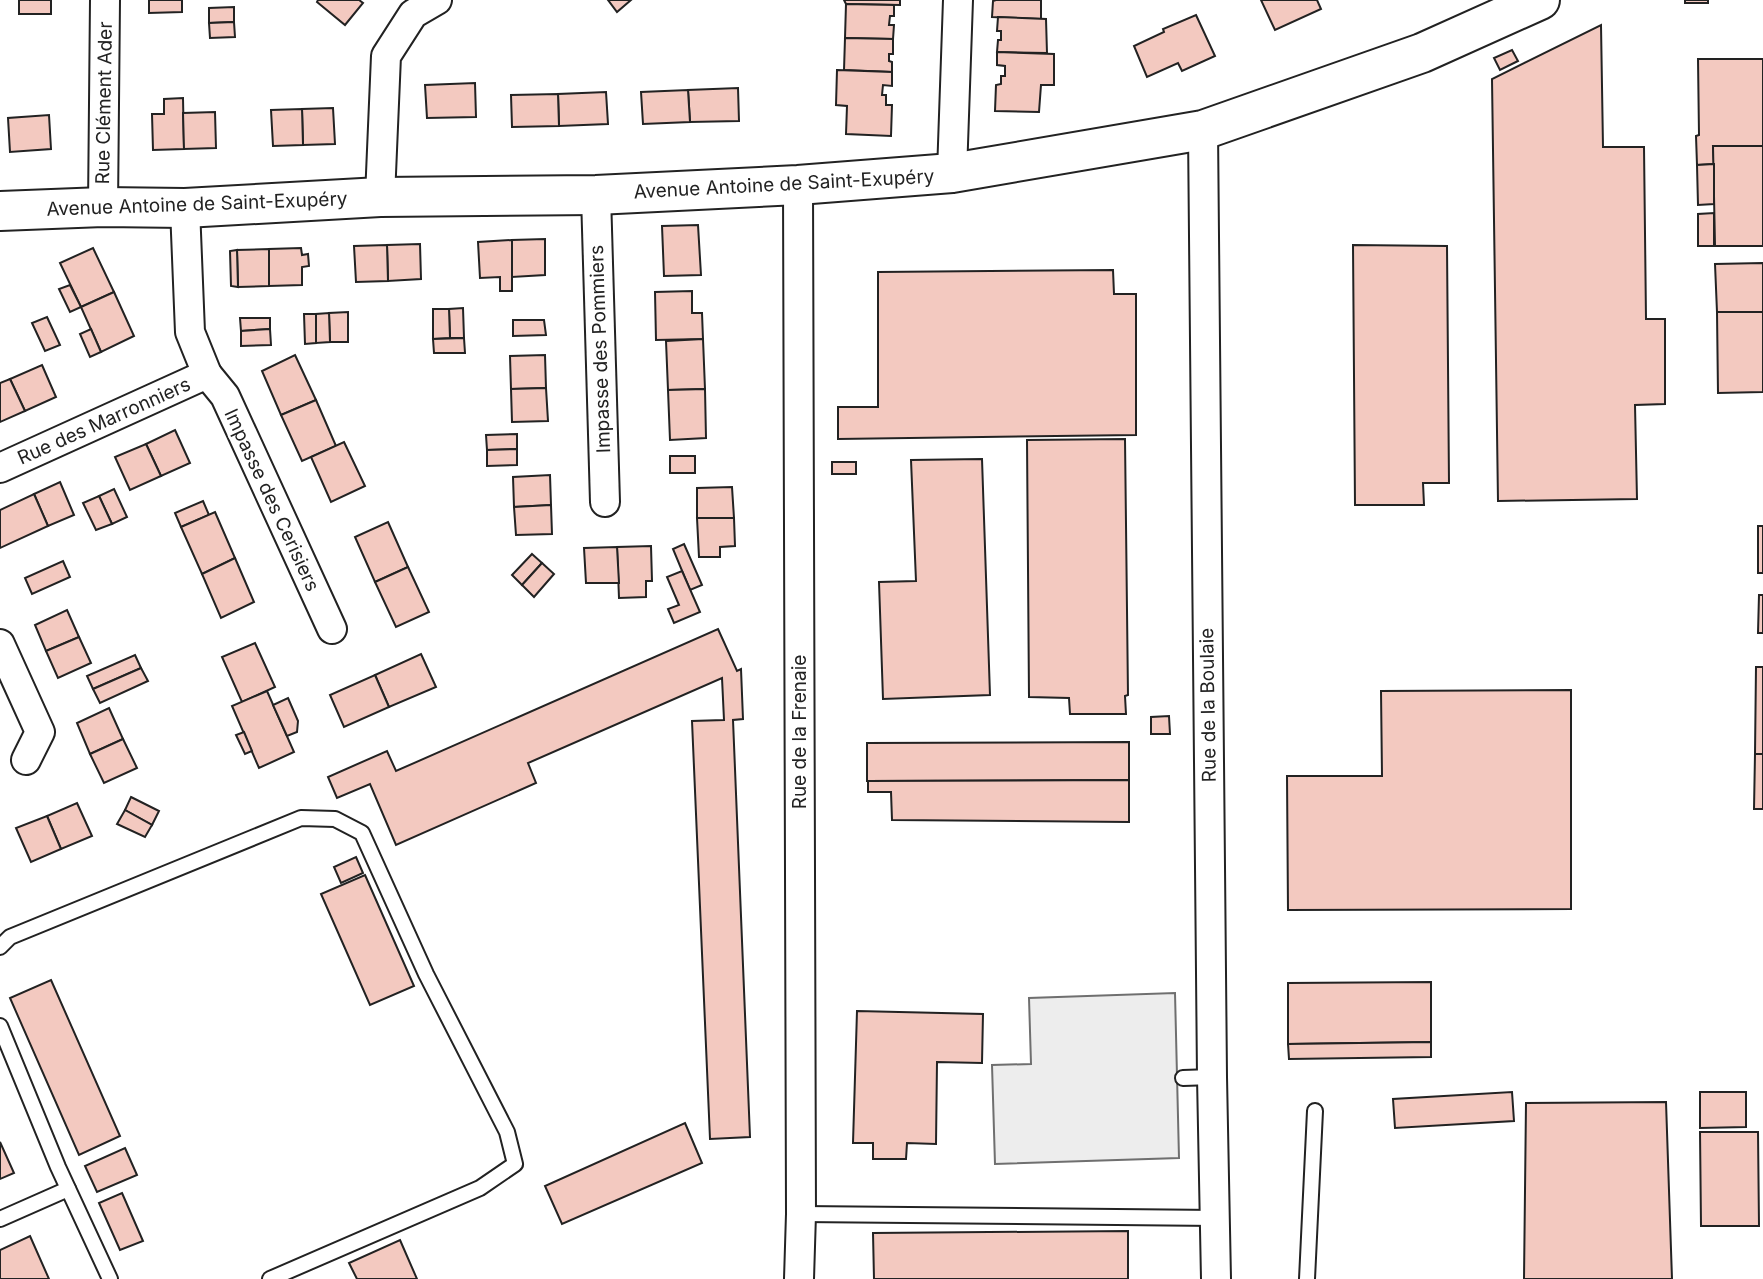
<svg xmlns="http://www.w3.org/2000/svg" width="1763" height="1279" font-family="Inter,sans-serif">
<rect width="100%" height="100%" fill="#fff"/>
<polygon fill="#ededed" stroke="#6f6f6f" stroke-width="2" points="1175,993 1179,1158 995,1164 992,1065 1031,1064 1029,998"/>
<g fill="#f3c9c0" stroke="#222" stroke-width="2">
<rect x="19" y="0" width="32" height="14"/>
<polygon points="149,0 182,0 182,12 149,13"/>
<polygon points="318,0 359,0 363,3 345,25 317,2"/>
<polygon points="608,0 631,0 617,12"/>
<polygon points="844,0 900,0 900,5 846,4"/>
<polygon points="996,0 1041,0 1041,19 992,17 993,1"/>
<polygon points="1261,0 1317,0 1321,9 1275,30"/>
<rect x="1685" y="0" width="23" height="3"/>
<polygon points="846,4 894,5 894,16 890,16 889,25 894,25 893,39 845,38"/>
<polygon points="234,7 234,22 209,23 209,8"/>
<polygon points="1196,15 1215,56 1182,71 1178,63 1147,77 1134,46 1164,32 1163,29"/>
<polygon points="998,17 1046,19 1047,53 997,52 998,40 1001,40 1001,31 997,31"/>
<polygon points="234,22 235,37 210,38 209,23"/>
<polygon points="1601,25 1603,147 1644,147 1646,319 1665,319 1665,404 1635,405 1637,499 1498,501 1492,79"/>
<polygon points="845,38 893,39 893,54 889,54 889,61 892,62 892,72 844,70"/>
<polygon points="1512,50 1518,61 1500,70 1494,58"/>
<polygon points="997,52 1054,54 1054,85 1041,85 1039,112 995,111 996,85 1001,84 1001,76 1005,76 1005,66 997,65"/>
<polygon points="1698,59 1763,59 1763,146 1713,146 1714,164 1697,165 1696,136 1699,135"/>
<polygon points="837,70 892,72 892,86 883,85 882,95 886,95 886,105 892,105 891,136 846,134 847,106 836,105"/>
<polygon points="475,83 476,117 427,118 425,85"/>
<polygon points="738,88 739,121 690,122 688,90"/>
<polygon points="688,90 690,122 643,124 641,92"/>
<polygon points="606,92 608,124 559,126 558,94"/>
<polygon points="558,94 559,126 512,127 511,95"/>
<polygon points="183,98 184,149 153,150 152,114 164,114 164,99"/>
<polygon points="333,108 335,144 303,145 302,109"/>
<polygon points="302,109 303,145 273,146 271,110"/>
<polygon points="215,112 216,148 184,149 183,113"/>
<polygon points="49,115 51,149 10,152 8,118"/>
<polygon points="1713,146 1763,146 1763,246 1715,246"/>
<polygon points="1714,164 1714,204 1698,205 1697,165"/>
<polygon points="1714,213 1714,246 1698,246 1698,214"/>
<polygon points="698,225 701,275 664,276 662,226"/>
<polygon points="545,239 545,275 512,277 512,240"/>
<polygon points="512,240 512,291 500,291 500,277 480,278 478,242"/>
<polygon points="420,244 421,279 388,281 387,245"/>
<polygon points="387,245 388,281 356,282 354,246"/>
<polygon points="1353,245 1447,246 1449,483 1423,483 1424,505 1355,505"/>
<polygon points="93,248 114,292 81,307 60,263"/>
<polygon points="301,248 302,255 308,254 309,266 302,267 302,285 269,286 269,249"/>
<polygon points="269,249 269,286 238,287 237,250"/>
<polygon points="237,250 238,287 231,286 230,251"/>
<polygon points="1763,263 1763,312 1717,312 1715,264"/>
<polygon points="1113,270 1114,294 1136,294 1136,435 838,439 838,407 878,407 878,272"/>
<polygon points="70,285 81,307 70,312 59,289"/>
<polygon points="692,291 692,313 702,313 703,339 656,340 655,292"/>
<polygon points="114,292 134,336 101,352 81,307"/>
<polygon points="463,308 464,338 450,338 449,309"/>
<polygon points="433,309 449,309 450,338 433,339"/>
<polygon points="348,312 348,342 330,342 329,313"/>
<polygon points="1717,312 1763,312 1763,392 1718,393"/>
<polygon points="329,313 330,342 316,343 316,314"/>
<polygon points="304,314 316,314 316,343 305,344"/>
<polygon points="47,317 60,345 45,351 32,323"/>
<polygon points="240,318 270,318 270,329 241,331"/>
<polygon points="513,320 544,320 546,335 513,336"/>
<polygon points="91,329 101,352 90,357 80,334"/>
<polygon points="270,329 271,345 241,346 241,331"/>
<polygon points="464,338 465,353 434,353 433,339"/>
<polygon points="703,339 705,389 668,390 666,341"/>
<polygon points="295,355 316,400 281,415 262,371"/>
<polygon points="545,355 546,388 511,389 510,356"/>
<polygon points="42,365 56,397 25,411 10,379"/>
<polygon points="10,379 25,411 0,422 0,383"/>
<polygon points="546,388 548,421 512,422 511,389"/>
<polygon points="705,389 706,438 670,440 668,390"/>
<polygon points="316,400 336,446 302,461 281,415"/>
<polygon points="175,430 190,463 161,476 146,444"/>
<polygon points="517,434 517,449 487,450 486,435"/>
<polygon points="1125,439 1128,695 1125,696 1126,714 1070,714 1069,698 1029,697 1027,440"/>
<polygon points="344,442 365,486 331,502 311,457"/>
<polygon points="146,444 161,476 130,490 115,457"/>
<polygon points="517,449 517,465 487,466 487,450"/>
<rect x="670" y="456" width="25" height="17"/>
<polygon points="982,459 990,695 883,699 879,582 916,581 911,460"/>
<rect x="832" y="462" width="24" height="12"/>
<polygon points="550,475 551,505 514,507 513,477"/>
<polygon points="60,482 74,515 48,526 34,494"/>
<polygon points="732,487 734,518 697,518 697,488"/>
<polygon points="114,489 127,517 112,524 99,496"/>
<polygon points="34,494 48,526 0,548 0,510"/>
<polygon points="99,496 112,524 96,530 83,503"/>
<polygon points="203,501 209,515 181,527 175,513"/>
<polygon points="551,505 552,534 516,535 514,507"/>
<polygon points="215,512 235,558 202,574 181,527"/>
<polygon points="697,518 734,518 735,546 720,547 720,557 699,557"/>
<polygon points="388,522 408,567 375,582 355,537"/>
<rect x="1758" y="526" width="5" height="47"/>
<polygon points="684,544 702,585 690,590 673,549"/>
<polygon points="651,546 652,581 646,581 646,597 619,598 617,547"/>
<polygon points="617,547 619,583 586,583 584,548"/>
<polygon points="532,554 542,563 522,585 512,575"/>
<polygon points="235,558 254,602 221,618 202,574"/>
<polygon points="63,561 70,577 32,594 25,578"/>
<polygon points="542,563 554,574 534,597 522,585"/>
<polygon points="408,567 429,612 396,627 375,582"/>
<polygon points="682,571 700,612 674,623 668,609 679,605 667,577"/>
<polygon points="1759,595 1763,595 1763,633 1758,633"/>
<polygon points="67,610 79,637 46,651 35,625"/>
<polygon points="718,629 737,671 741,669 743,719 733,720 750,1137 710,1139 692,721 724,720 722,678 528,763 536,783 396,845 370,784 337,798 328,777 387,751 396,771"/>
<polygon points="79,637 91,663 58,678 46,651"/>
<polygon points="255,643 275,687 242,702 222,657"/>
<polygon points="421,654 436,687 389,707 375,675"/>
<polygon points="135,655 141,668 93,689 87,676"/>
<polygon points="1756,667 1763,667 1763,754 1755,754"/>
<polygon points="141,668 148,681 100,703 93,689"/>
<polygon points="375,675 389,707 344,727 330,695"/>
<polygon points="1571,690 1571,909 1288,910 1287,776 1382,776 1381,691"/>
<polygon points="267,691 294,752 259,768 232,706"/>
<polygon points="288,698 298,721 297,732 287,736 273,705"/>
<polygon points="109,708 123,739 90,754 77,723"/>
<polygon points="1169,716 1170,734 1151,734 1151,717"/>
<polygon points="244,732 252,751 245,754 236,735"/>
<polygon points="123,739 137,768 104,783 90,754"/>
<polygon points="1129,742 1129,780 867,781 867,743"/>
<polygon points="1755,754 1763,754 1763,809 1754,809"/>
<polygon points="1129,780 1129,822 892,820 891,792 868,792 868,781"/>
<polygon points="131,797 159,811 152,825 125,810"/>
<polygon points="77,803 92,836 61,849 47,816"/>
<polygon points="125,810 152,825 145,837 117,824"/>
<polygon points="47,816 61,849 31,862 16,828"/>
<polygon points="356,857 363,873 341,883 334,867"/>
<polygon points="365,875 414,986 370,1005 321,894"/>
<polygon points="51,980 120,1136 79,1155 10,998"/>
<polygon points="1431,982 1431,1042 1288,1044 1288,983"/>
<polygon points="857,1011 983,1014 982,1063 937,1062 936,1144 907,1143 906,1159 873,1159 873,1143 853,1143"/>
<polygon points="1431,1042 1431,1057 1289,1059 1288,1044"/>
<polygon points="1512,1092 1514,1121 1395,1128 1393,1099"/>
<polygon points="1700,1092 1746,1092 1746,1127 1700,1128"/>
<polygon points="1666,1102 1672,1279 1524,1279 1526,1103"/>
<polygon points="685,1123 702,1163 562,1224 545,1186"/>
<polygon points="1700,1132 1758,1132 1759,1226 1701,1226"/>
<polygon points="0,1142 14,1173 0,1179"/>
<polygon points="125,1148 137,1175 97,1192 85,1166"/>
<polygon points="122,1193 143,1241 120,1250 99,1203"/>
<polygon points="1128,1231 1128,1279 874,1279 873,1233"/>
<polygon points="30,1236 49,1279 0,1279 0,1250"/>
<polygon points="400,1240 417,1279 357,1279 349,1263"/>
</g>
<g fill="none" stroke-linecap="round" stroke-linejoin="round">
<g stroke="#222" stroke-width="18">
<g id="lane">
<polyline points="0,947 10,937 301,818 335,819 362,833 426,974 507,1132 515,1164 480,1188 270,1279"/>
<polyline points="0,1026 58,1167 110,1279"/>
<polyline points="1183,1078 1212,1077"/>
<polyline points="801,1214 1217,1218"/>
<polyline points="0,1219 68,1189"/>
<polyline points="1307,1279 1315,1111"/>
</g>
</g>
<g stroke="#222" stroke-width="32">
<g id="street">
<polyline points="1203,130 1212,1077 1216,1279"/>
<polyline points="952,173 958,0"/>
<polyline points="798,185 801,1214 799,1279"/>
<polyline points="596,195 605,502"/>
<polyline points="380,197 386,56 413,14 437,0"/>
<polyline points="103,207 105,0"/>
<polyline points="207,374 225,396 332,629"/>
<polyline points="0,468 207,374 190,332 185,208"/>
<polyline points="0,644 40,732 26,760"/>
</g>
</g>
<g stroke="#222" stroke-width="42">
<polyline id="secondary" points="0,211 103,207 185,208 380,197 596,195 798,185 952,173 1203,130 1422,53 1540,0"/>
</g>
<use href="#lane" stroke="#fff" stroke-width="14"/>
<use href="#street" stroke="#fff" stroke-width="28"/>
<use href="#secondary" stroke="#fff" stroke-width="38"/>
</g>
<g text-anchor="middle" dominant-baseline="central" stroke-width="5" stroke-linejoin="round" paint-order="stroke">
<g font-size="19" fill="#222" stroke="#fff">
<text transform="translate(104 103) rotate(-89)">Rue Clément Ader</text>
<text transform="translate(784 184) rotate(-3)">Avenue Antoine de Saint-Exupéry</text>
<text transform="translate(197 204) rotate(-2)">Avenue Antoine de Saint-Exupéry</text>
<text transform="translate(600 349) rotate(-92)">Impasse des Pommiers</text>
<text transform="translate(104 421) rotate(-24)">Rue des Marronniers</text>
<text transform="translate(272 500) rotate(65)">Impasse des Cerisiers</text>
<text transform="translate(1208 705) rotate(-91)">Rue de la Boulaie</text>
<text transform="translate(799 732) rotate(-90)">Rue de la Frenaie</text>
</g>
</g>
</svg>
